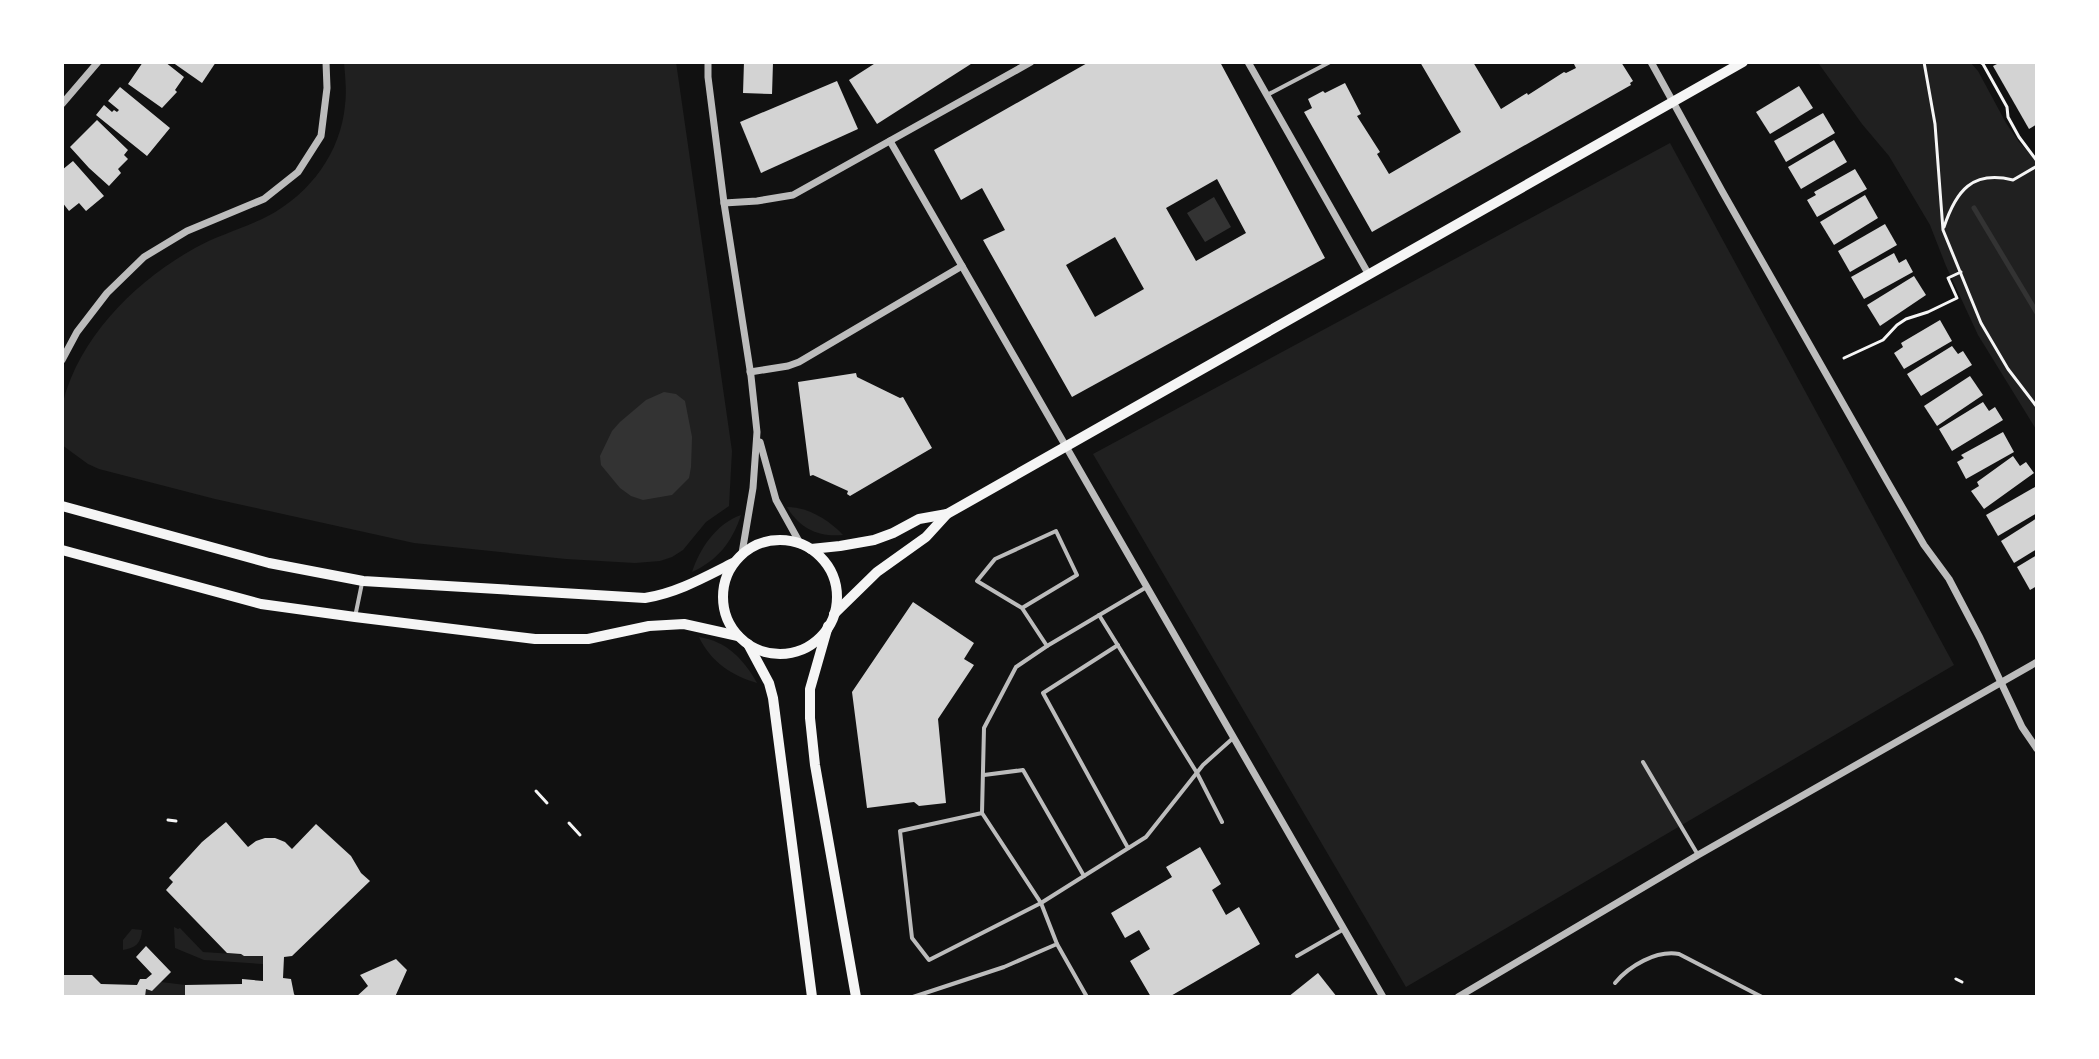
<svg xmlns="http://www.w3.org/2000/svg" width="2099" height="1059" font-family="Mulish,sans-serif">
<rect width="100%" height="100%" fill="#111"/>
<g fill="#202020">
<path d="M344,62H676L732,451L729,506L706,522L683,550L672,557L660,561L635,563L566,559L414,543L215,499L99,469L88,464L62,445C62,432 60,415 63,402C80,336 137,280 195,248C218,235 245,228 268,216C310,194 341,152 345,105C347,91 345,76 344,62Z"/>
<polygon points="1821,62 1970,62 1978,71 2006,123 2019,142 2037,161 2037,431 1978,335 1946,266 1930,225 1889,156 1862,124 1819,64"/>
<polygon points="1670,143 1954,665 1406,987 1093,454"/>
<path d="M787,507C808,507 829,520 843,535C818,537 800,529 787,507Z"/>
<path d="M741,515C732,542 718,560 692,572C700,548 716,524 741,515Z"/>
<path d="M699,637C727,641 744,660 757,683C732,676 710,661 699,637Z"/>
<polygon points="174,927 178,929 180,928 203,952 263,956 263,964 204,960 175,948"/>
<path d="M132,929L142,930C141,943 136,948 123,950V940Z"/>
<polygon points="161,982 185,985 185,997 145,997 146,989 152,991"/>
</g>
<g fill="#333">
<polygon points="1214,197 1231,227 1205,242 1187,213"/>
<polygon points="664,392 676,394 685,401 692,437 691,467 689,478 672,495 643,500 631,496 620,488 601,465 600,456 612,431 620,422 646,400"/>
</g>
<g fill="none" stroke-linecap="round" stroke-linejoin="round">
<polyline stroke="#333" stroke-width="5" points="1974,208 2037,313"/>
</g>
<g fill="#d3d3d3" fill-rule="evenodd">
<polygon points="143,62 165,62 184,77 175,90 177,92 162,108 128,84"/>
<polygon points="172,62 216,62 202,83"/>
<polygon points="744,62 773,62 772,94 743,93"/>
<polygon points="877,62 974,62 877,124 849,80"/>
<path d="M1089,62H1220L1325,258L1072,397L983,240L1005,230L982,188L961,200L934,150ZM1217,179L1246,233L1196,261L1166,208ZM1115,237L1144,289L1095,317L1066,265Z"/>
<polygon points="1420,62 1473,62 1501,109 1527,93 1528,95 1564,72 1566,73 1576,68 1573,62 1621,62 1633,81 1630,83 1631,85 1372,232 1304,112 1312,108 1308,99 1323,91 1325,93 1345,83 1361,114 1357,116 1380,152 1377,154 1389,174 1461,132"/>
<polygon points="2001,62 2037,62 2037,124 2029,129 1993,66"/>
<polygon points="837,81 858,129 761,173 740,122"/>
<polygon points="1799,86 1813,108 1770,134 1756,112"/>
<polygon points="120,87 170,128 147,156 96,115 104,105 112,112 114,110 117,112 119,110 108,101"/>
<polygon points="1823,113 1835,133 1786,162 1774,141"/>
<polygon points="97,120 128,150 124,155 128,159 118,169 121,173 109,186 89,168 70,147"/>
<polygon points="1834,140 1847,162 1801,189 1788,167"/>
<polygon points="73,161 104,196 86,211 79,203 69,211 62,202 62,170"/>
<polygon points="1855,169 1867,189 1817,217 1807,200 1816,195 1814,192"/>
<polygon points="1865,195 1878,218 1834,245 1820,222"/>
<polygon points="1885,224 1897,245 1850,272 1838,251"/>
<polygon points="1894,253 1899,263 1906,259 1913,272 1864,299 1851,277"/>
<polygon points="1914,276 1926,295 1880,326 1867,305"/>
<polygon points="1940,320 1952,341 1904,369 1894,353 1903,347 1901,343"/>
<polygon points="1952,346 1958,354 1963,351 1972,365 1921,396 1907,374"/>
<polygon points="856,373 857,377 900,398 903,397 932,448 850,496 847,494 848,491 813,475 810,476 798,382"/>
<polygon points="1970,376 1983,395 1937,426 1924,406"/>
<polygon points="1983,402 1989,411 1995,407 2003,420 1952,451 1939,429"/>
<polygon points="2003,432 2014,452 1966,479 1957,462 1964,458 1961,455"/>
<polygon points="2013,456 2020,466 2026,462 2034,473 1984,509 1971,491 1979,486 1977,482"/>
<polygon points="2035,487 2037,491 2037,513 1998,536 1986,515"/>
<polygon points="2037,518 2037,549 2014,563 2001,541"/>
<polygon points="2037,555 2037,586 2030,590 2017,567"/>
<polygon points="913,602 974,643 964,659 974,665 938,719 946,803 919,806 914,802 867,808 852,692"/>
<polygon points="226,822 248,847 256,841 265,838 275,838 285,842 292,849 316,824 351,856 361,873 370,881 292,956 284,957 283,978 291,979 294,994 296,997 185,997 185,985 242,984 242,979 263,981 263,956 244,956 241,954 227,953 166,890 173,882 169,878 202,842"/>
<polygon points="1200,847 1221,884 1212,890 1226,915 1239,907 1260,944 1169,997 1151,997 1130,961 1150,949 1139,930 1125,938 1111,913 1172,877 1166,867"/>
<polygon points="146,946 171,972 152,991 146,989 145,997 62,997 62,975 92,975 101,984 137,985 140,979 146,979 152,974 136,957"/>
<polygon points="396,959 407,970 395,997 356,997 368,986 360,975"/>
<polygon points="1318,973 1337,997 1288,997"/>
</g>
<g fill="none" stroke-linecap="round" stroke-linejoin="round">
<g stroke="#f5f5f5" stroke-width="3">
<polyline points="1924,62 1935,124 1943,230 1981,323 2008,369 2037,407"/>
<polyline points="1980,62 1983,64 2007,107 2008,117 2019,137 2037,161"/>
<path d="M1944,227C1956,191 1972,170 2013,180L2037,166"/>
<polyline points="1844,358 1883,340 1897,325 1906,319 1928,312 1957,298 1948,278 1961,272"/>
<polyline points="536,791 547,803"/>
<polyline points="168,820 176,821"/>
<polyline points="569,823 580,835"/>
<polyline points="1956,979 1962,982"/>
</g>
<g stroke="#bcbcbc" stroke-width="4">
<polyline points="1267,95 1330,62"/>
<polyline points="1145,588 1047,646 1016,667 984,728 982,813 900,831 912,938 929,960 1041,903 1146,837 1203,765 1232,739"/>
<polyline points="1022,608 1077,575 1056,531 995,559 977,581 1022,608 1047,646"/>
<polyline points="1099,615 1197,773 1222,822"/>
<polyline points="355,617 362,583"/>
<polyline points="1118,645 1043,693 1128,848"/>
<polyline points="1643,762 1698,855"/>
<polyline points="984,775 1023,770 1084,876"/>
<polyline points="1057,944 1087,997"/>
<polyline points="1297,956 1344,929"/>
<path d="M1615,983C1629,966 1656,950 1679,954L1762,997"/>
<polyline points="913,997 1004,967 1057,944 1041,903 982,813"/>
</g>
<g stroke="#bcbcbc" stroke-width="7">
<polyline points="708,62 708,77 724,203 751,376 757,432 753,488 742,553"/>
<polyline points="1248,62 1369,275"/>
<polyline points="1651,62 1722,191 1887,481 1924,545 1949,579 1980,638 2022,727 2037,749"/>
<polyline points="62,104 98,62"/>
<polyline points="890,141 1383,997"/>
<polyline points="724,203 757,201 793,195 1031,62"/>
<polyline points="62,360 77,332 107,293 144,257 187,231 264,199 298,172 321,136 327,88 326,62"/>
<polyline points="750,372 788,366 799,362 962,266"/>
<polyline points="760,442 776,500 801,545"/>
<polyline points="1458,997 1698,855 2037,662"/>
</g>
<g stroke="#f5f5f5" stroke-width="10">
<path d="M62,506L269,563L363,581L645,598C677,593 705,577 733,563"/>
<circle cx="780" cy="597" r="57"/>
<polyline points="811,549 840,546 874,540 893,533 919,519 947,514"/>
<polyline points="62,550 261,604 355,617 535,639 588,639 649,626 684,624 738,636"/>
<polyline points="834,614 877,572 926,537 947,514 1743,62"/>
<polyline points="828,626 810,689 810,718 815,765 856,997"/>
<polyline points="748,644 769,683 773,698 812,997"/>
</g>
</g>
<rect width="2099" height="1059" fill="none" stroke="#ffffff" stroke-width="128"/>
</svg>
